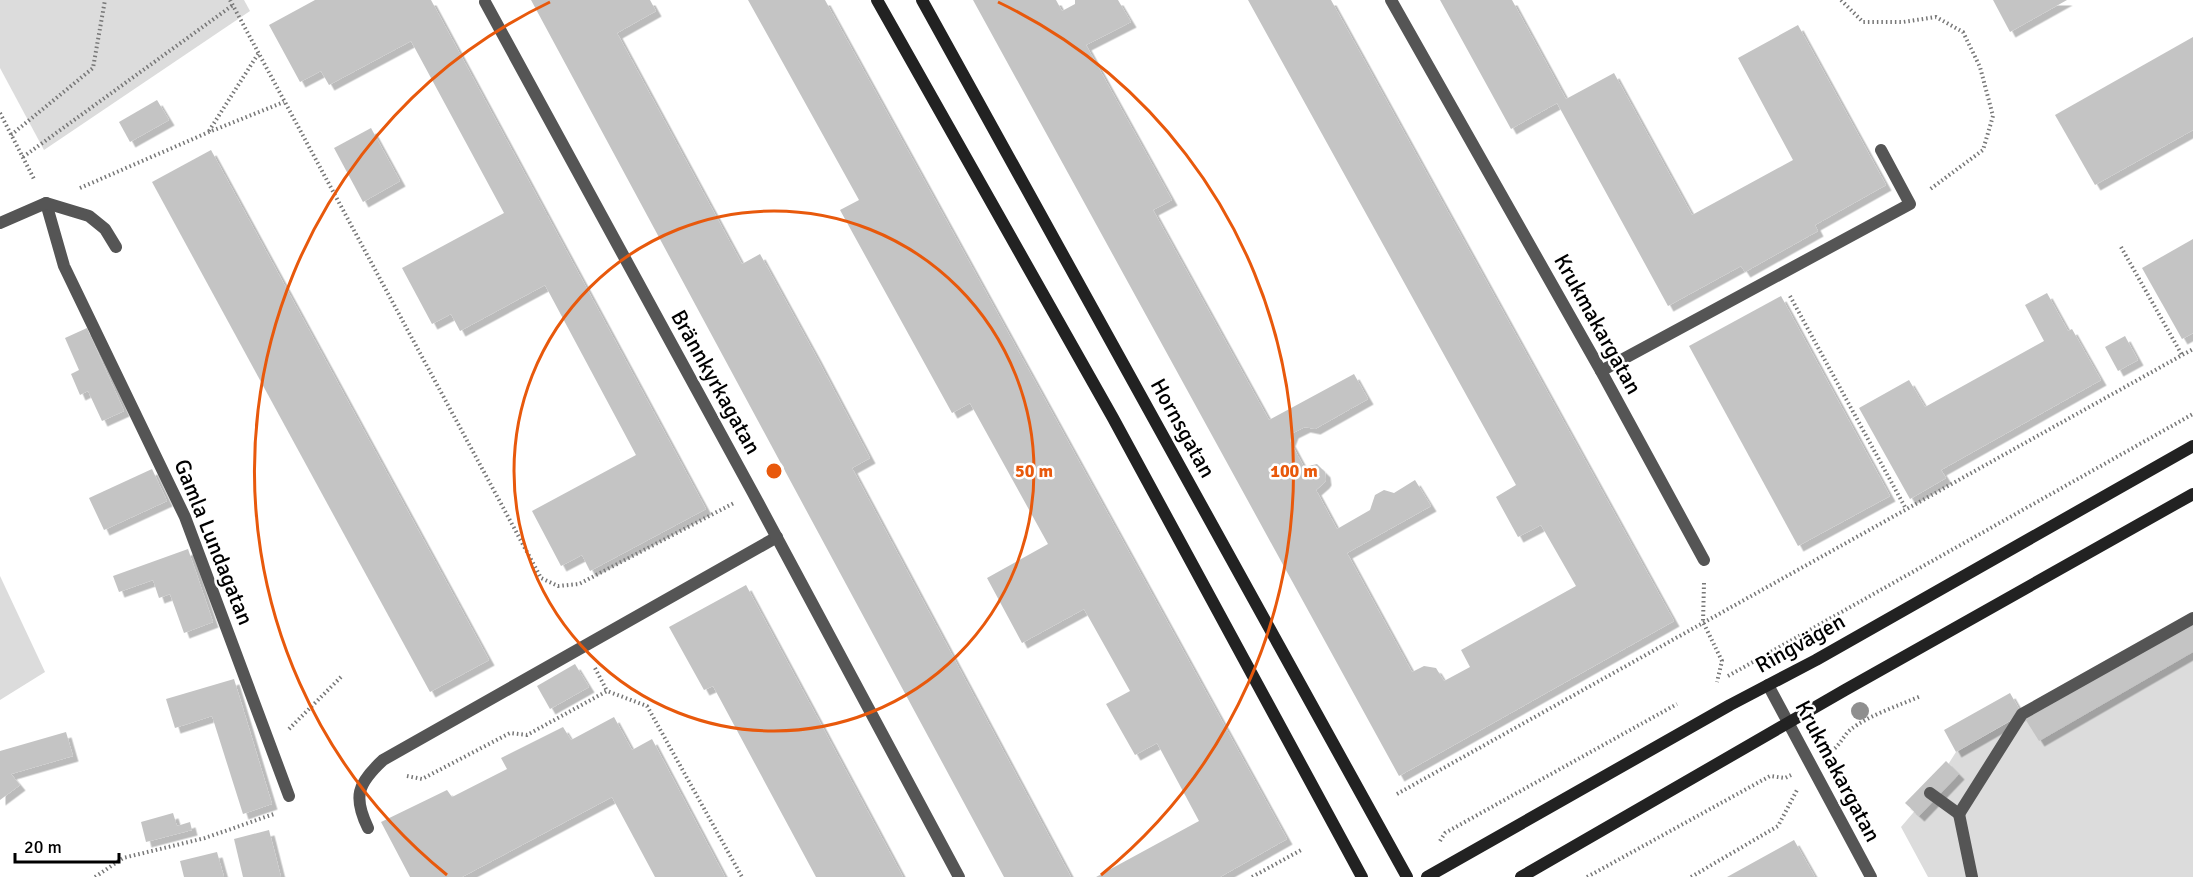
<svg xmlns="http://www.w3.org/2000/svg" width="2193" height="877" font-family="Signika,sans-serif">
<defs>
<filter id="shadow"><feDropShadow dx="5.5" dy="5.5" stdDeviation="0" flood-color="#0004"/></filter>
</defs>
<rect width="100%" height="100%" fill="#fff"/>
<g fill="#dcdcdc">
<polygon points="0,0 244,0 250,11 44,150 0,68"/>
<polygon points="0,576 45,672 0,700"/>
<polygon points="2193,618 2193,877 1928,877 1901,827 1930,793 1956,752"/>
</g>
<g fill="#c4c4c4" filter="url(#shadow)">
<polygon points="315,0 431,0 706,509 590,571 582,555 561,566 532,511 636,455 545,285 460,331 451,314 432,324 402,268 504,213 411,41 329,85 321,71 300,82 269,25"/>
<polygon points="531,0 650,0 656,11 617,33 742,264 760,254 816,356 870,458 852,468 1071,877 1004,877"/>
<polygon points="748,0 825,0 1287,839 1220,877 1096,877 1199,821 1157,743 1135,755 1106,704 1130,691 1084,609 1022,643 987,578 1048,544 970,403 952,413 840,210 859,200"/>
<polygon points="973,0 1056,0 1062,11 1075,4 1075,0 1118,0 1131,22 1086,45 1172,200 1153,210 1269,420 1354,374 1368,399 1315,429 1305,427 1293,433 1290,441 1304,467 1317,464 1325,472 1326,480 1324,483 1316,490 1337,529 1370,510 1375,495 1384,490 1394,493 1415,480 1431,506 1347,553 1412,672 1424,666 1436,668 1444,681 1470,667 1461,650 1576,586 1541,525 1518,537 1496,497 1516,485 1248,0 1331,0 1674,621 1399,776"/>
<polygon points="1440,0 1512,0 1566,99 1614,73 1692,215 1793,160 1738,58 1798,25 1886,185 1815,225 1818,231 1745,272 1741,266 1668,306 1557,103 1511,129"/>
<polygon points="1993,0 2067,0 2010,32"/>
<polygon points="2193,37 2193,130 2095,185 2055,115"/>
<polygon points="157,100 169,120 130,142 119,122"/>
<polygon points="371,128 400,181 363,202 334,148"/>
<polygon points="211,150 489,660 430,692 152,182"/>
<polygon points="2193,239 2193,333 2182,339 2142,268"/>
<polygon points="2047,293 2068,331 2072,329 2101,380 1941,470 1946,478 1910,499 1859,408 1909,380 1925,407 2044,341 2025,305"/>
<polygon points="1781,296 1890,496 1798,546 1689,346"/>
<polygon points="87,328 124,411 102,421 88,391 80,395 71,374 79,370 65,338"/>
<polygon points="2125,336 2138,360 2118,371 2105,347"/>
<polygon points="152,469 167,501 104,530 89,498"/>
<polygon points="188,549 213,622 184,633 170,594 159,598 153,580 119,592 113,576"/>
<polygon points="746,585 822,726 903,877 816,877 713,686 704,690 669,627"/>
<polygon points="2193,618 2193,652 2039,741 2022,714 1956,752 1944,730 2010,693 2022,714"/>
<polygon points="575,664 589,687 550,709 537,686"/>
<polygon points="234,679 272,804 243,814 212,716 175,728 166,699"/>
<polygon points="614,717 632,750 652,739 725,877 655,877 612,797 462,877 410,877 381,822 447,790 452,797 507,769 501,758 563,727 571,740"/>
<polygon points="66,732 73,756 11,774 20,785 0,800 0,751"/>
<polygon points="1946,761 1959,774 1919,816 1905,803"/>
<polygon points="173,813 177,826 190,822 192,830 146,842 141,822"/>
<polygon points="269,830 281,877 243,877 234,839"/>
<polygon points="1794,840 1815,877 1727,877"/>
<polygon points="217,852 224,877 184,877 180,861"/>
</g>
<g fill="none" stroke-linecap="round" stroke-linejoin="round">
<g stroke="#777" stroke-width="4" stroke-dasharray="1.5 3" stroke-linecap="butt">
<polyline points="230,0 541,578 558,586 579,584 734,503"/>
<polyline points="1841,0 1863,22 1903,22 1936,17 1963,32 1980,67 1993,116 1983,150 1929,190"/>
<polyline points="0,113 35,181"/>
<polyline points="209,131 258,54"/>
<polyline points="11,135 93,68 105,0"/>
<polyline points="23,157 233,5"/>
<polyline points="80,188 209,132 284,102"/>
<polyline points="2121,247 2182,355"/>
<polyline points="1790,296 1906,509"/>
<polyline points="1704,583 1703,622 1722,661 1717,682"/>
<polyline points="595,668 607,691"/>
<polyline points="1728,676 2193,414"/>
<polyline points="289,729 341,677"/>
<path d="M1831,751C1840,746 1843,736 1850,730C1867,716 1900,705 1921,696"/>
<polyline points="407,776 422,779 510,733 527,735 607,691 647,706 742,877"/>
<polyline points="1397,794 2193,349"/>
<polyline points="1440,841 1445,833 1677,704"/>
<polyline points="95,877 123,858 205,838 274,814"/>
<polyline points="1252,877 1303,849"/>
<polyline points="1587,877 1770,776 1785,778 1791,775"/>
<polyline points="1691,877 1778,826 1797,790"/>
</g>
<g stroke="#555" stroke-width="12">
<polyline points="46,203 64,266 185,517 289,796"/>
<polyline points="0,223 46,203 89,216 105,229 116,247"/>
<polyline points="1601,371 1910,204 1881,150"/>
<polyline points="1930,793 1959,814 2022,714 2193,618"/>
<polyline points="1959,814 1972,877"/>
<path d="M368,828C353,797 357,784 383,760L777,537"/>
</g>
<g stroke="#555" stroke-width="12">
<polyline points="1391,0 1601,371 1704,560"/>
<polyline points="485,2 753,493 959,877"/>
<polyline points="1768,685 1871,877"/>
</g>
<g stroke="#222" stroke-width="12">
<polyline points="877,0 1113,418 1362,877"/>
<polyline points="922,0 1407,877"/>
<polyline points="1427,877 1730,705 1816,660 2193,446"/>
<polyline points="1521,877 1845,690 2193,494"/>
</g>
</g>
<circle fill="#8f8f8f" cx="1860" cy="711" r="9"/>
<g fill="none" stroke="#e8590c" stroke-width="3">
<circle cx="774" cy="471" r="260"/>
<path d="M447 875A520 520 0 0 1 550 2M998 2A520 520 0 0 1 1101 875"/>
</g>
<g text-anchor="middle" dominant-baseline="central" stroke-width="5" stroke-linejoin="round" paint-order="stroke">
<g font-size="22" fill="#000" stroke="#fff">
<text transform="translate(1598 324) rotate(61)">Krukmakargatan</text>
<text transform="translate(716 382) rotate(61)">Brännkyrkagatan</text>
<text transform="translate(1183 428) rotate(61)">Hornsgatan</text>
<text transform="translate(214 542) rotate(68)">Gamla Lundagatan</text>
<text transform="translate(1800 643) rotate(-29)">Ringvägen</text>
<text transform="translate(1838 771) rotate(62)">Krukmakargatan</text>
</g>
</g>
<circle cx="774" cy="471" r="9" fill="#e8590c" stroke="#fff" stroke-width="3"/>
<g font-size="18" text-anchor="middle" font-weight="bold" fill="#e8590c" stroke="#fff" stroke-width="5" stroke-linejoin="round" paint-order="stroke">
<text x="1034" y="477">50 m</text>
<text x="1294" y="477">100 m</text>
</g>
<path d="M15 853v9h104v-9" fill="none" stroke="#000000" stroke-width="3"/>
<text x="24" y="853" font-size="18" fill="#000000" stroke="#ffffff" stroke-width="4.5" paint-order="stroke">20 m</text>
</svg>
